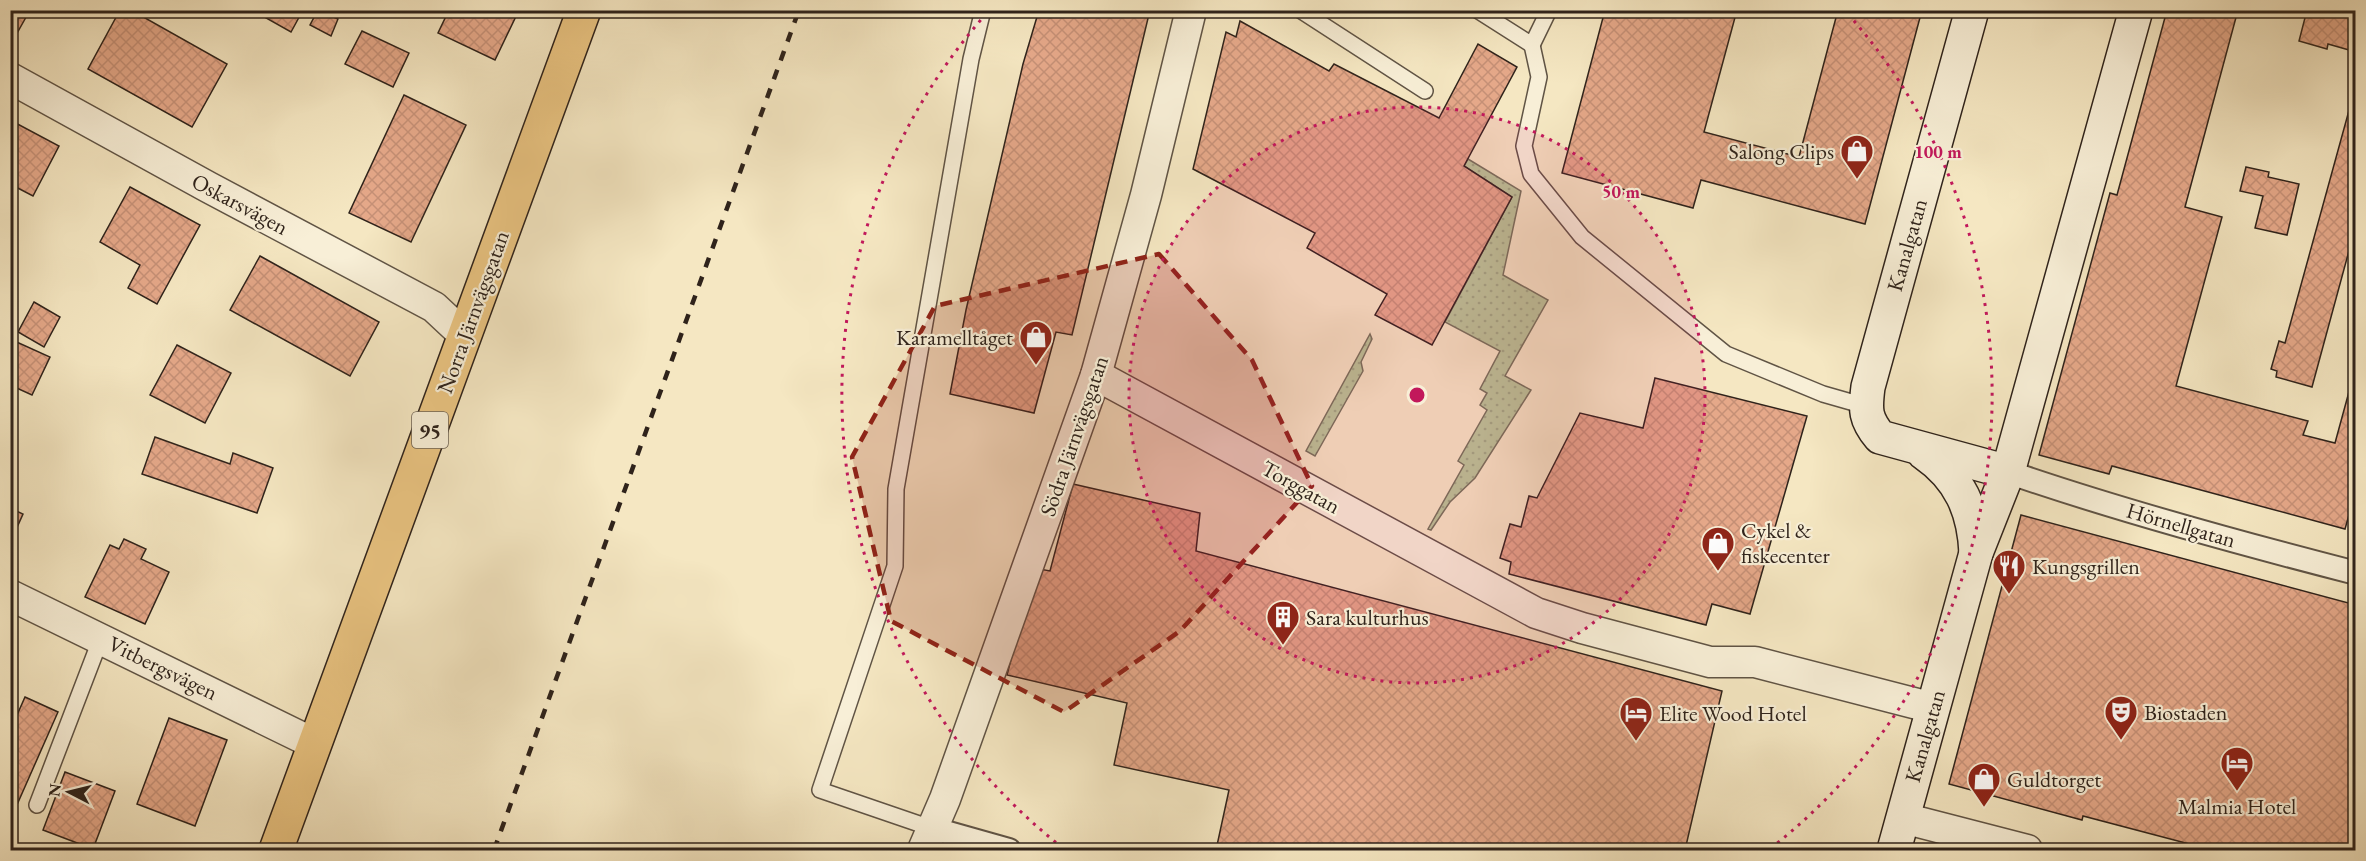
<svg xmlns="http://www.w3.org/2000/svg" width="2366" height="861" font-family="'EB Garamond',serif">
<defs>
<pattern id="grass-dots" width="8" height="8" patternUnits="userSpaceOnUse" patternTransform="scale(1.5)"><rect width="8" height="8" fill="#b8c695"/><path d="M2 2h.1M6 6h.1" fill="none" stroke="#9eaa80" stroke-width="1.8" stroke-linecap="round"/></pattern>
<pattern id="building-cross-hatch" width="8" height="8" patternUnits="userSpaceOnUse" patternTransform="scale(1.5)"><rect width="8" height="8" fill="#e5a889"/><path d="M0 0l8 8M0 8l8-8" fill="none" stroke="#c59076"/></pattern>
</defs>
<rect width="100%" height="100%" fill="#f5e7c2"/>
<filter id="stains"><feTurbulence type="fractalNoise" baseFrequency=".00333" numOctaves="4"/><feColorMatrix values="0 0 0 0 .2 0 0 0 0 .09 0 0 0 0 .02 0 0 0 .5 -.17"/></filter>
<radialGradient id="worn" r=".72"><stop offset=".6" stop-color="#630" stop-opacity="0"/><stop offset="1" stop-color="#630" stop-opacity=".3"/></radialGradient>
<g fill="url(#grass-dots)" stroke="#747458" stroke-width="1.5">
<polygon points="1468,159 1521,191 1503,275 1548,300 1505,376 1531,390 1475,478 1450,502 1431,530 1428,529 1464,465 1458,461 1487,410 1480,405 1487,393 1480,389 1500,351 1445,322 1512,197 1464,166"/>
<polygon points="1370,334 1372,339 1361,362 1363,371 1315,456 1306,451"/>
</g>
<g fill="url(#building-cross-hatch)" stroke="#2f231b" stroke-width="1.5">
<polygon points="10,10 30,10 16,35 10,32"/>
<polygon points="120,10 131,10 227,64 192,127 88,69"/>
<polygon points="252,10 303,10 291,32"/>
<polygon points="318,10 338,19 331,36 310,25"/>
<polygon points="449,10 519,10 495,60 438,33"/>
<polygon points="1039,10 1150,10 1072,335 1056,332 1034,413 950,394 966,310 1023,64"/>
<polygon points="1605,10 1737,10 1704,132 1799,157 1838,10 1922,10 1865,224 1701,180 1693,208 1562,173"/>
<polygon points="2167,10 2238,10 2185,207 2222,217 2176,386 2308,421 2303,435 2335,443 2356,366 2356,490 2345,529 2112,466 2109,474 2039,455 2110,193 2117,195"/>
<polygon points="2307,10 2356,10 2356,52 2328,44 2327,49 2299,41"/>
<polygon points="1240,21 1329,71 1334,64 1439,118 1478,44 1517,67 1464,166 1512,197 1432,345 1375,315 1387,294 1307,248 1315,233 1193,169 1226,32 1236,37"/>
<polygon points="362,31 409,53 393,87 345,64"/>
<polygon points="2356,85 2356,225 2312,387 2276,377 2277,371 2271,369 2279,341 2285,343"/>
<polygon points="404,95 466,125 411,242 349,213"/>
<polygon points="10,120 59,146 33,196 10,184"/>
<polygon points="2246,167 2269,172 2268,177 2299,184 2287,235 2255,228 2263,196 2240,191"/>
<polygon points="130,187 200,225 157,304 128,288 140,265 100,242"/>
<polygon points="260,256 379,322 350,376 230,310"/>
<polygon points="34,302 60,317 44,347 18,332"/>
<polygon points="10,339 50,357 32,395 10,385"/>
<polygon points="177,345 231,373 205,423 150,395"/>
<polygon points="1655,378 1807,416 1750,614 1712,604 1706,625 1509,574 1511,562 1500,558 1510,524 1521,527 1529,496 1537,498 1580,413 1643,428"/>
<polygon points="155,437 230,464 233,453 273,468 257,513 142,474"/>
<polygon points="1073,484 1200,513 1196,551 1722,691 1685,850 1216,850 1229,790 1114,765 1127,703 1007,675 1034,568 1050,571"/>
<polygon points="10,508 23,514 10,543"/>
<polygon points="2021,515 2356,605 2356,850 2212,850 2083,816 2082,820 1949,784"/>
<polygon points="124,539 146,549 141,559 169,572 145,624 85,597 110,545 119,549"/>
<polygon points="25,697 58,712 16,807 10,804 10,731"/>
<polygon points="169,718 227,740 195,826 137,804"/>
<polygon points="65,772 115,791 93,849 43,830"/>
</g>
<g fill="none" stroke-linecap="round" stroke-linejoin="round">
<g stroke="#605445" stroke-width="18">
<g id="service">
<polyline points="1300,10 1425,91"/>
<polyline points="1477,10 1532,45 1549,10"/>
<polyline points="1532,45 1539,77 1524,146 1531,174 1582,237 1726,354 1823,394 1865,406"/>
<polyline points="37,805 101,638"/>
<polyline points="931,828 820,790 895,566 896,489 971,59 983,10"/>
</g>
</g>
<g stroke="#605445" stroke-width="26">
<g id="pedestrian">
<path d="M2008,472C2121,511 2239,543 2356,573"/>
<polyline points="931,828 1009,850"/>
</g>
</g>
<g stroke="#605445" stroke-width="33">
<g id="minor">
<polyline points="10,78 208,187 434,307 464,335"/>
<polyline points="1096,375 1536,613 1582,628 1710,662 1755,662 1933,708"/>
<polyline points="10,595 315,744"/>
<polyline points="1903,818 2027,850"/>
<polyline points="923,850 945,799 1096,375 1146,195 1191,10"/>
</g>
</g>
<g stroke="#2f231b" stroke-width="36">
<g id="secondary">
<path d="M1972,10L1868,387C1865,410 1865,419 1880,437L2008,472"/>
<path d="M1924,453C1960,478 1974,510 1976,553"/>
<polyline points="1894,850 1976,553 2008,472 2136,10"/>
</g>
</g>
<g stroke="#2f231b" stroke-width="36">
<polyline id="primary" points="276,850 584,10"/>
</g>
<use href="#service" stroke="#f8efd7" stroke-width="15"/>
<use href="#pedestrian" stroke="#f8efd7" stroke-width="22"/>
<use href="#minor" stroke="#f8efd7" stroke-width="30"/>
<use href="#secondary" stroke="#f8efd7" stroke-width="33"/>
<use href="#primary" stroke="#eac481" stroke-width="33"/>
<polyline stroke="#2f231b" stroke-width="4.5" stroke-dasharray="10 10" stroke-linecap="butt" points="494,850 799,10"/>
</g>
<path fill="#8f2418" fill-opacity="0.2" stroke="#8f2418" stroke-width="4.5" stroke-dasharray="12 8" stroke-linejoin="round" d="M1159,254L1252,360L1312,486L1180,631L1064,712L891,621L852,457L935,306Z"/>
<circle cx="1417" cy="395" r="288" fill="#c2185b" fill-opacity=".12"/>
<g fill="none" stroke="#c2185b" stroke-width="3" stroke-dasharray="3 6">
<circle cx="1417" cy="395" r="288"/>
<path d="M1063 848A575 575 0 0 1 986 14M1848 14A575 575 0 0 1 1771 848"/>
</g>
<defs>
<g id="shop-pin" transform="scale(1.725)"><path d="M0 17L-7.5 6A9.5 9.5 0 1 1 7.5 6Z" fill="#8f2418" stroke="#f8efd7"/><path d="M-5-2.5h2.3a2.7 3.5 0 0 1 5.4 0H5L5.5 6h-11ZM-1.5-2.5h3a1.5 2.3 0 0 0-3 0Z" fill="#fff"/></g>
<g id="restaurant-pin" transform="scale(1.725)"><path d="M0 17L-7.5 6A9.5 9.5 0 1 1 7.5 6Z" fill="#8f2418" stroke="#f8efd7"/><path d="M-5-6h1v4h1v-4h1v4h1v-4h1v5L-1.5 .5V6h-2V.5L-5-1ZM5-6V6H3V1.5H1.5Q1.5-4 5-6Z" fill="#fff"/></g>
<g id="building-pin" transform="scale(1.725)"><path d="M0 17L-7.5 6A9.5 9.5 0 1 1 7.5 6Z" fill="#8f2418" stroke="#f8efd7"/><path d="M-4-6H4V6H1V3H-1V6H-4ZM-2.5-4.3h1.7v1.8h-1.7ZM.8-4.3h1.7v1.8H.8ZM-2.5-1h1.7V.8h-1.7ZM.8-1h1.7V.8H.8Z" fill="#fff"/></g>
<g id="theatre-pin" transform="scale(1.725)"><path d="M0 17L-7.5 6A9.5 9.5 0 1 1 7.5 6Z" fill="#8f2418" stroke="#f8efd7"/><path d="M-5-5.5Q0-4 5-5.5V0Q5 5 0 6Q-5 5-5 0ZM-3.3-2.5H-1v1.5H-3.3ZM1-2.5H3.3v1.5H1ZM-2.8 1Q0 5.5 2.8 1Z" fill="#fff"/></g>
<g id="hotel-pin" transform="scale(1.725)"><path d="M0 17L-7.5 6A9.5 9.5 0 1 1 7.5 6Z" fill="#8f2418" stroke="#f8efd7"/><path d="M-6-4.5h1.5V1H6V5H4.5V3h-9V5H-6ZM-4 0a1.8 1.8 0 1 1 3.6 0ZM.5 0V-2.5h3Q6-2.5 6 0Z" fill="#fff"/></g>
</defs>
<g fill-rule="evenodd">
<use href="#shop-pin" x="1857" y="151"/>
<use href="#shop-pin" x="1036" y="337"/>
<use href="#shop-pin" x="1718" y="543"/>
<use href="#restaurant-pin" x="2009" y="566"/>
<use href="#building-pin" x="1283" y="617"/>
<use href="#theatre-pin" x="2121" y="712"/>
<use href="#hotel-pin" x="1636" y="713"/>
<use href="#hotel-pin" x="2237" y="763"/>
<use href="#shop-pin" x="1984" y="779"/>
</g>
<g text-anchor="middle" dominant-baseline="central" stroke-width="4.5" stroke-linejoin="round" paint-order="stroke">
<rect fill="#f8efd7" stroke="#6b6053" stroke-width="1.5" x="412" y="412" width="36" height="36" rx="4.5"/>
<g font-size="21" font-weight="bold" fill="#2f231b">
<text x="430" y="430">95</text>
</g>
<g font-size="22" fill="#2f231b" stroke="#f8efd7" text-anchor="start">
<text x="1834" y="151" text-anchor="end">Salong Clips</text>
<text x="1013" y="337" text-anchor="end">Karamelltåget</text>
<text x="1741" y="530">Cykel &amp;<tspan x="1741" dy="25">fiskecenter</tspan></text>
<text x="2032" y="566">Kungsgrillen</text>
<text x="1306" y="617">Sara kulturhus</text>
<text x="2144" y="712">Biostaden</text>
<text x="1659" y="713">Elite Wood Hotel</text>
<text x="2007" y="779">Guldtorget</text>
<text x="2237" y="806" text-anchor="middle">Malmia Hotel</text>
</g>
<g font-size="22" fill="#2f231b" stroke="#f8efd7">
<text transform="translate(240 204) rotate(28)">Oskarsvägen</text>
<text transform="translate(1907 245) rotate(-74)">Kanalgatan</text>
<text transform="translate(473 312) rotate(-70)">Norra Järnvägsgatan</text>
<text transform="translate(1074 436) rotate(-71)">Södra Järnvägsgatan</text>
<text transform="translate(1301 487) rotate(29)">Torggatan</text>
<text transform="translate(2181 525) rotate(16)">Hörnellgatan</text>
<text transform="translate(163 668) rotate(26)">Vitbergsvägen</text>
<text transform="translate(1925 736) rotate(-74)">Kanalgatan</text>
</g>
</g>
<circle cx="1417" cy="395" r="9" fill="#c2185b" stroke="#f8efd7" stroke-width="3"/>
<g font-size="18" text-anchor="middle" font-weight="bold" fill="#c2185b" stroke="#f8efd7" stroke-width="4.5" stroke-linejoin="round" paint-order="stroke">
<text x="1938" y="158">100 m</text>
<text x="1621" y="198">50 m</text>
</g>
<rect width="2366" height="861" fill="none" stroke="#f5e7c2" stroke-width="36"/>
<rect x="12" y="12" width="2342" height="837" fill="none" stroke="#2f231b" stroke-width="3"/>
<rect x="18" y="18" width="2330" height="825" fill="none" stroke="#2f231b" stroke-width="1.5"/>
<g transform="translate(69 792) rotate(277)" stroke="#f8efd7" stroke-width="4.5" paint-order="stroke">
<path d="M0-4.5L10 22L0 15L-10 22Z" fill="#2f231b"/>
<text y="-9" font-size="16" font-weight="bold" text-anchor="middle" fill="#2f231b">N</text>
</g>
<rect width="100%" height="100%" filter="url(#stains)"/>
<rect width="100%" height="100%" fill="url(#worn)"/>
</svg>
